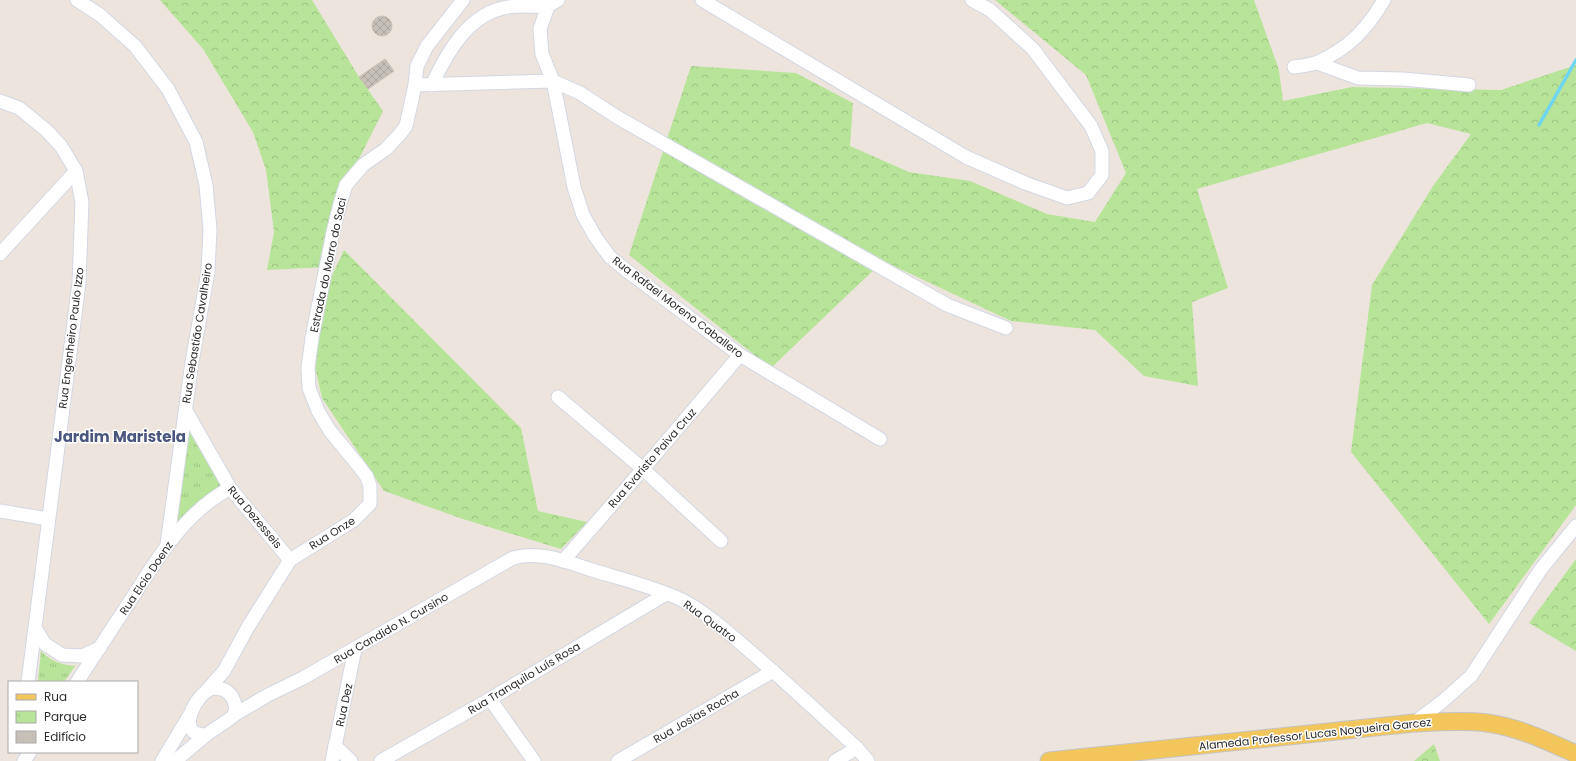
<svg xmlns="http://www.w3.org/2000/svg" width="1576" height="761" font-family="Poppins,sans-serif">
<defs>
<pattern id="forest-crowns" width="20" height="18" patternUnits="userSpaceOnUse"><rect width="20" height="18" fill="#b7e499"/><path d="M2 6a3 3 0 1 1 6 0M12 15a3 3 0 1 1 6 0" fill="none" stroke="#9ec484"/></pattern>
<pattern id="park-tufts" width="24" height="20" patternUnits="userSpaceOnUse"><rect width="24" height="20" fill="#b7e499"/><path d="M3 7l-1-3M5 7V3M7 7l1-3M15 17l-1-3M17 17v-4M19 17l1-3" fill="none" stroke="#9ec484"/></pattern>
<pattern id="building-cross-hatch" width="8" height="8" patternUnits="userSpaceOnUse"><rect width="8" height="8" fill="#c6c0b8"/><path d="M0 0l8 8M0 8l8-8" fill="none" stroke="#aaa59e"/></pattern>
</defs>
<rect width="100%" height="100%" fill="#ede5dd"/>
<g fill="url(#forest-crowns)">
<polygon points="160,0 312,0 359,77 383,111 346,185 326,267 267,270 274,232 266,170 253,132 203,49"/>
<polygon points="995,0 1254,0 1279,70 1283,101 1352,87 1501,90 1576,65 1576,505 1489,624 1351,452 1372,285 1433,186 1471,134 1427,123 1197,189 1228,288 1192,302 1198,386 1144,376 1095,330 1011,321 883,261 771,368 629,255 691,66 796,73 853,103 850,146 909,172 970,181 1047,214 1095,222 1126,173 1086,75"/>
<polygon points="344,250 521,428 538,511 587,522 561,549 463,519 384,491 322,398 314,362 328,284"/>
<polygon points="1576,559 1576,651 1529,623"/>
<polygon points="1434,744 1440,761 1414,761"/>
</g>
<g fill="url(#park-tufts)">
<polygon points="186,411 230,488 167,545"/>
<path d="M41,651C51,661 62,665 75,666L64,682H38Z"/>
</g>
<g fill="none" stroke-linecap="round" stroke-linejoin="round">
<polyline stroke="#6ed6f1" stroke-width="3.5" points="1539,125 1576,60"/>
</g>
<g fill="url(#building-cross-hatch)" stroke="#c9c1b6">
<circle cx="382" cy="26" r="10"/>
<polygon points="385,59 394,71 368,89 359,77"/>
</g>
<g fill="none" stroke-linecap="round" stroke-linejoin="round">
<g stroke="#d2d7e4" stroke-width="15">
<g id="minor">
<polyline points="77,0 100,15 135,46 168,89 196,142 206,185 210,229 208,272 192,362 167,545"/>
<polyline points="558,0 548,6 540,29 542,54 553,81 574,187 583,215 596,238 610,257 627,271 740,355 880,439"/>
<polyline points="702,0 966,157 1025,183 1067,198 1088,193 1102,175 1102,151 1091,126 1033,49 990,10 972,0"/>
<polyline points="1317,63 1358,78 1403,79 1469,85"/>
<path d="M1294,67C1301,66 1311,65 1318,62C1349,48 1367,29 1384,0"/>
<polyline points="415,85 553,81 580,93 617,117 947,305 1006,328"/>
<path d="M432,85C447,52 469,13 508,7C521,5 535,7 548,6"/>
<polyline points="0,101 19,108 46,130 61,146 76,171 82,202 79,283 28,682"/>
<polyline points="0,254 76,171"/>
<polyline points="558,397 643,469 721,541"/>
<polyline points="186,411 230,488 290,560"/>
<polyline points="0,511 48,519"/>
<polyline points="563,561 643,469 740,355"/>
<polyline points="35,628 45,644 62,655 82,656 100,648"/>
<path d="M77,682C96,653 115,624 134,595C161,553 185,513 230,488"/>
<path d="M213,688C221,688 228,690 232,697C235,702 237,710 234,715C230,720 212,730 206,735C174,736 195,693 213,688Z"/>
<polyline points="207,690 224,671 248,627 290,560 354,520 370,504 370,486 367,477 358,465 330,431 318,411 309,388 308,368 312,338 333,232 340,204 346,185 363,165 386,149 400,134 406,126 415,85 417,66 427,46 463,0"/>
<polyline points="490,699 534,761"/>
<path d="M234,715L268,695L303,678L513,558C539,550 568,562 592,570C621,579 655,587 682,600C707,613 730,634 752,653C788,684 822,716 857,748L868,761"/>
<polyline points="1414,723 1443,701 1471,676 1541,569 1576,526"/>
<polyline points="335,746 351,761"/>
<polyline points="24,761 30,752"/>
<polyline points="162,761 189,716"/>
<polyline points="175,761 206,735"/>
<polyline points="332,761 355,649"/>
<polyline points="381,761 490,699 666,594"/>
<polyline points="618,761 773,671"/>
<polyline points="835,761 857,748"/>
</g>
</g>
<g stroke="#c4c4c4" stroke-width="19">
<path id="major" d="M1049,761L1414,723C1438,722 1463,720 1487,723C1518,727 1547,741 1576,754"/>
</g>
<use href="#minor" stroke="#fff" stroke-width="13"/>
<use href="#major" stroke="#f3c65c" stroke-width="17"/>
</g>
<g text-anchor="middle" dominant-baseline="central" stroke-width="3" stroke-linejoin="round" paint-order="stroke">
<g font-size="11" fill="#2b2b2b" stroke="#fff">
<text transform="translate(328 265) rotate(-78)">Estrada do Morro do Saci</text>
<text transform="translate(678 307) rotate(37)">Rua Rafael Moreno Caballero</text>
<text transform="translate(197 333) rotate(-81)">Rua Sebastião Cavalheiro</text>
<text transform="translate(71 338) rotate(-83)">Rua Engenheiro Paulo Izzo</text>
<text transform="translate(652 458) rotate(-49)">Rua Evaristo Paiva Cruz</text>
<text transform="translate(255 517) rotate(50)">Rua Dezesseis</text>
<text transform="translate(332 533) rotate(-32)">Rua Onze</text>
<text transform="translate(146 578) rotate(-56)">Rua Elcio Doenz</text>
<text transform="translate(710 621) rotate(36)">Rua Quatro</text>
<text transform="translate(391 628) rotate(-30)">Rua Candido N. Cursino</text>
<text transform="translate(524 678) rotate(-31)">Rua Tranquilo Luís Rosa</text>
<text transform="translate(344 705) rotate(-78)">Rua Dez</text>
<text transform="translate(696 716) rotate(-30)">Rua Josias Rocha</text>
<text transform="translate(1315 734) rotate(-6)">Alameda Professor Lucas Nogueira Garcez</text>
</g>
<g font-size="15" font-weight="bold" fill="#4a567d" stroke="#fff">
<text x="120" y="436">Jardim Maristela</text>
</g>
</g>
<rect x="8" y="681" width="130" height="72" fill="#ffffff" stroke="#aaaaaa"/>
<rect x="16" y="694" width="20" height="6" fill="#f3c65c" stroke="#aaaaaa"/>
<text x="44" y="701" font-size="12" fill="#2b2b2b">Rua</text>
<rect x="16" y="711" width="20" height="12" fill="url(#park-tufts)" stroke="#aaaaaa"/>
<text x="44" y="721" font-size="12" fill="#2b2b2b">Parque</text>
<rect x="16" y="731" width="20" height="12" fill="#c6c0b8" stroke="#aaaaaa"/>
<text x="44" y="741" font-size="12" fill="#2b2b2b">Edifício</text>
</svg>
